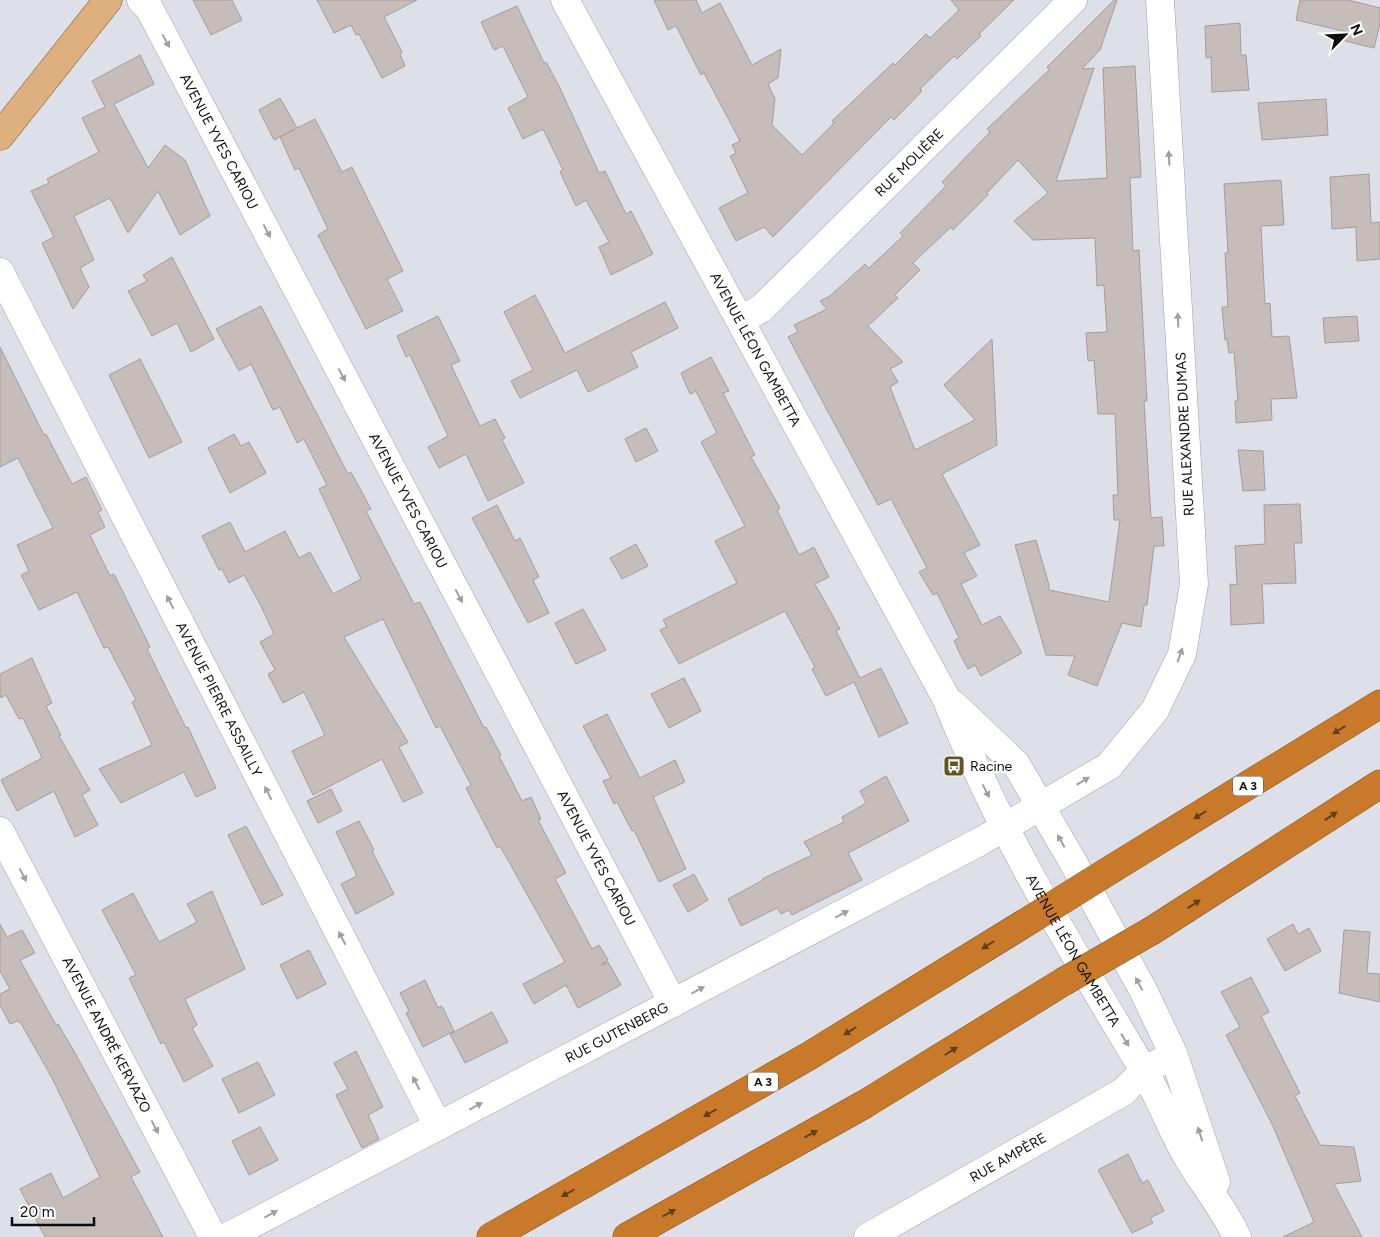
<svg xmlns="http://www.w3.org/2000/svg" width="1380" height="1237" font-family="Figtree,sans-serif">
<rect width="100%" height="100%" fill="#dde0e8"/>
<g fill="#c6bcba" stroke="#a69c9a">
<polygon points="193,0 232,0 242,20 211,35"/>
<polygon points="317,0 417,0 384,17 402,52 400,54 405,66 382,78 359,34 356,35 351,25 334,33"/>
<polygon points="654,0 696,0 702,13 720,3 752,65 781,49 778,78 768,84 775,99 772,125 802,155 834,123 832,121 893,63 895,65 926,34 930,38 959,10 951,0 1014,0 979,34 981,36 957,59 954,56 920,89 922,91 894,120 891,117 773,237 764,227 736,241 719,208 748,193 730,156 736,153 732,145 740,141 704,73 701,75 676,26 668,30"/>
<polygon points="1114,0 1117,0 1100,50 1082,69 1094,68 1056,181 1107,178 1103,68 1135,66 1141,177 1130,178 1133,251 1139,250 1147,401 1144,401 1151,518 1162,517 1164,546 1154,546 1147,605 1144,605 1141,627 1122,623 1097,686 1068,675 1075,656 1046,655 1015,545 1036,540 1049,585 1049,590 1109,602 1120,520 1114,520 1113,495 1118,495 1115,414 1098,414 1094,360 1088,361 1086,333 1107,332 1104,285 1097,286 1095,238 1033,240 1014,221 1048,193 1018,160 987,193 988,195 953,230 951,227 913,263 920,270 895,295 898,298 868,326 903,362 890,369 898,382 890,387 915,450 975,420 944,385 992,339 997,445 942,474 980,545 964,553 977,576 961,584 982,625 1000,616 1022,653 981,676 975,665 968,669 960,654 954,641 959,638 937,593 933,595 919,572 927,568 891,499 878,505 788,337 798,332 794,325 827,309 820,301 830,296 865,264 869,268 903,236 900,233 946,186 942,182 990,132 987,129 1049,70 1047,67"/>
<polygon points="1300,0 1348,0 1380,8 1380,24 1374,48 1345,41 1347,32 1296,20"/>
<polygon points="517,6 544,63 546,62 558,84 599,173 605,171 626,214 631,211 653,254 611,275 599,247 609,242 586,200 576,206 560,172 563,170 543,129 523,139 508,108 528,97 503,46 494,50 481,22"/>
<polygon points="1240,23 1241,55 1246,55 1249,90 1212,92 1211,57 1206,58 1205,26"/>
<polygon points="140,55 154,84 114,104 148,168 165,145 185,160 210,216 180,235 158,191 128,233 110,198 74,216 94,260 80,268 89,287 73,309 42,243 54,237 31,191 49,183 47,179 99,152 82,118 105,107 92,81"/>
<polygon points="280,98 297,128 315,119 342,172 352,167 403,271 387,279 403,311 366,329 318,235 328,229 299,168 295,170 280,137 295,129 274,140 259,110"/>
<polygon points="1326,99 1328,135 1262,140 1258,103"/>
<polygon points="1369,174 1371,223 1380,222 1380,259 1357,261 1356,227 1332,229 1330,177"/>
<polygon points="1281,180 1284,225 1261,226 1265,304 1270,303 1272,337 1289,336 1297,398 1271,399 1272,420 1236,423 1235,401 1238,401 1234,352 1229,353 1227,339 1225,340 1222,307 1228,307 1225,253 1228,253 1224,184"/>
<polygon points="172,257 214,339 191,352 177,323 152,336 128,291 147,281 143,275"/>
<polygon points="535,295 565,353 665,302 678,328 631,352 638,367 588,392 577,370 520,398 511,381 533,370 504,312"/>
<polygon points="261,306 348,474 351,472 371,509 366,511 414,604 420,602 484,728 486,727 501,755 499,756 522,801 531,797 541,819 538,820 566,873 555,879 592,949 599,945 608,960 601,965 608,962 621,985 578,1008 566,985 534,1004 523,984 565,962 500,846 497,848 466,788 471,785 440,726 436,728 383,619 344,637 408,742 399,747 423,793 403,802 382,759 313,795 292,751 325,735 304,692 283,703 268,674 275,670 260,642 274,634 260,604 244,575 229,583 222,569 219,570 202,536 230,522 245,552 285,531 299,558 310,552 333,594 361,579 319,489 327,485 304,439 297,443 280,407 273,410 251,364 239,371 216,329"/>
<polygon points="438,316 460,361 451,365 480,426 495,419 505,438 502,440 524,483 488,501 466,454 439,468 428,447 448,436 410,355 406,357 397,336"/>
<polygon points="1357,316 1359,341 1325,343 1323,318"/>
<polygon points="0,347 44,435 46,434 72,484 86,477 102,510 98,512 105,527 90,535 110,576 114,574 150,647 147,649 186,728 188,727 216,788 196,797 184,772 121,803 99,769 152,745 132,702 136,700 108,647 104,648 77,592 39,610 21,575 29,571 17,545 53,528 18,458 0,467"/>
<polygon points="711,357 729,391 723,393 755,455 751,457 780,508 777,510 799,555 814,547 829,577 815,584 840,629 836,631 860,678 881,668 908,723 879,737 854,682 826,696 812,669 815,667 785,611 679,664 660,630 667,627 663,620 737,583 715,541 745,526 701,442 717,433 696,391 690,394 681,373"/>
<polygon points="140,359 182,442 149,458 109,375"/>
<polygon points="646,428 658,451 636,462 625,439"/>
<polygon points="234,434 241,446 249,442 266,473 230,493 208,448"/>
<polygon points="1238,450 1263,451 1265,490 1243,491"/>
<polygon points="1300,504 1302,543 1294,543 1296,583 1262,584 1264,623 1231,625 1230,584 1237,585 1235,546 1265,544 1264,505"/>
<polygon points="497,505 515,541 520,538 539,577 533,580 549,613 528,623 472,518"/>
<polygon points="636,544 648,566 622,579 610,558"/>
<polygon points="583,609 606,650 576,664 555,623"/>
<polygon points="32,658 52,703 46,706 61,735 59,736 90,790 82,795 98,825 75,837 54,791 17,811 1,780 42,758 23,718 19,719 6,695 0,698 0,674"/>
<polygon points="684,678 701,711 669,728 651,694"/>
<polygon points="607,714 640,778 675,760 685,782 653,797 686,869 659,882 634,830 632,831 617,802 614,804 603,781 611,778 583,726"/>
<polygon points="886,776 909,821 848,853 862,880 792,915 789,910 781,914 777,908 741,926 728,899 763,880 762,879 812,855 804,842 844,822 842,817 866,803 860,791"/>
<polygon points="331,789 342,811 318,823 307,801"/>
<polygon points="359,821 374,850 372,851 394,894 356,914 341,884 357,876 336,832"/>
<polygon points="246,826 283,895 262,905 228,835"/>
<polygon points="694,874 708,900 688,912 673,885"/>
<polygon points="212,891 245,969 185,999 197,1025 192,1028 213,1066 184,1082 164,1042 161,1044 129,978 136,975 102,910 133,893 159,942 197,922 187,904"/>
<polygon points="0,924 7,937 22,930 35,953 20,960 56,1025 58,1024 75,1053 140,1172 131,1177 163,1237 45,1237 20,1189 51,1173 63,1198 100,1177 52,1078 22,1025 18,1021 10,1024 0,1005 0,994 10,989 0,971"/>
<polygon points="1293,924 1298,934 1309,928 1321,951 1285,971 1267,939"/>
<polygon points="1344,930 1370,932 1367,973 1380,974 1380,1002 1339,993"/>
<polygon points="309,950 326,984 297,999 280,965"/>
<polygon points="1251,977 1269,1012 1261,1016 1300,1093 1295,1096 1320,1145 1354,1147 1361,1181 1334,1184 1362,1237 1283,1237 1314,1222 1272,1124 1226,1035 1240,1027 1221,992"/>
<polygon points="425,980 438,1008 442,1006 454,1031 423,1047 406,1013 409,1011 400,993"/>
<polygon points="492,1012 508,1042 465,1063 450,1034"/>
<polygon points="356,1051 383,1107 368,1115 379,1139 362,1148 336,1095 348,1089 334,1063"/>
<polygon points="258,1062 275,1095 239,1113 222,1079"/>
<polygon points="260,1127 278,1160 249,1175 232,1141"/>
<polygon points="1128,1154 1142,1183 1148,1180 1164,1211 1150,1218 1153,1223 1132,1233 1098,1170"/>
</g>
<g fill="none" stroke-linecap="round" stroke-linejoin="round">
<g stroke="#9ea0a8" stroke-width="29">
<g id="minor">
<path id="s1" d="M141,0L149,8L673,1003"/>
<path id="s2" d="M565,0L946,698C997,828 1071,949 1143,1069C1160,1098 1172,1131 1189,1160C1205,1186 1224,1209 1237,1237"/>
<path id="s3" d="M0,272L438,1126"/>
<path id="s4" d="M741,320L762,308L1073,0"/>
<polyline points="953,704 1016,764 1073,862 1143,990 1173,1053 1216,1182"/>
<path id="s5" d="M0,831L213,1237"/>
<path id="s6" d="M227,1237L981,841L1109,766L1155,710L1182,654L1194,584L1160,0"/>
<path id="s7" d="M868,1237L1123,1092L1144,1071L1160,1062"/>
</g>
</g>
<g stroke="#875421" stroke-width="29">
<polyline id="major" points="0,136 108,0"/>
</g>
<g stroke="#875421" stroke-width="29">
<g id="highway">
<polyline points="1115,867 1380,704"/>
<polyline points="1153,930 1380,784"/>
<polyline points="491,1237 809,1056 1030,920"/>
<polyline points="627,1237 865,1104 1063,982"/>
</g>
</g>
<use href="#minor" stroke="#fff" stroke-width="28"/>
<use href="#major" stroke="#deaf7f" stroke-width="28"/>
<use href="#highway" stroke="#c87a2a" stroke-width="28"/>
<g stroke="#875421" stroke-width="29" stroke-linecap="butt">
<g id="highway-bridge">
<polyline points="1030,920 1115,867"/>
<polyline points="1063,982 1153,930"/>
</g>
</g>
<use href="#highway-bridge" stroke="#c87a2a" stroke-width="28"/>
</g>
<defs><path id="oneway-solid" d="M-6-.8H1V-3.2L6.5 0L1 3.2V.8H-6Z" transform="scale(1.25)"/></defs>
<g fill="#9f9fa0">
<use href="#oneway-solid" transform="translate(166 41) rotate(62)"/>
<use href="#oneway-solid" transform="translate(1169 158) rotate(-93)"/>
<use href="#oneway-solid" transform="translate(267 231) rotate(62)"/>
<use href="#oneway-solid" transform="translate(1178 320) rotate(-93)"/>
<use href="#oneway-solid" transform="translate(342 375) rotate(62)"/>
<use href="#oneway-solid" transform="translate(459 596) rotate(62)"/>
<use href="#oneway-solid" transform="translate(170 602) rotate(-117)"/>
<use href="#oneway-solid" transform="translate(1180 655) rotate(-70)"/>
<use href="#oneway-solid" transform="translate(1083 781) rotate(-31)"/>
<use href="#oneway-solid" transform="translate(986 791) rotate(62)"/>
<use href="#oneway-solid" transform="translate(268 793) rotate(-117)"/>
<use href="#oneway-solid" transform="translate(1061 841) rotate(-119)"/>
<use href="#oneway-solid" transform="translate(23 875) rotate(62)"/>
<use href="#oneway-solid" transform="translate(842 914) rotate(-28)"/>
<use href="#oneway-solid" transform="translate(342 938) rotate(-117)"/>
<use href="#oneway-solid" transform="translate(1139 984) rotate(-118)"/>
<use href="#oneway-solid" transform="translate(698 990) rotate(-28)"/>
<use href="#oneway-solid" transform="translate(1125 1040) rotate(58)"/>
<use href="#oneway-solid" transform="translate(416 1083) rotate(-117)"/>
<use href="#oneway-solid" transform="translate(476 1106) rotate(-28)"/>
<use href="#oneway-solid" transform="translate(155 1127) rotate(62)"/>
<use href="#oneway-solid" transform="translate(1200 1134) rotate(-108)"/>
<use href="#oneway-solid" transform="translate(271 1214) rotate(-28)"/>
</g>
<g fill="#623f1c">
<use href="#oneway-solid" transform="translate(1339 730) rotate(148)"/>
<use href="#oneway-solid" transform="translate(1200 815) rotate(148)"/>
<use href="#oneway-solid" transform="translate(1331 816) rotate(-33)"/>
<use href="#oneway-solid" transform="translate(1194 904) rotate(-33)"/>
<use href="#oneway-solid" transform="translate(988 945) rotate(148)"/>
<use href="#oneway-solid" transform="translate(850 1031) rotate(148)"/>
<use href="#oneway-solid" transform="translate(951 1051) rotate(-32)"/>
<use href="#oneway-solid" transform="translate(710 1113) rotate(150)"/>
<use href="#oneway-solid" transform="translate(811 1134) rotate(-29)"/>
<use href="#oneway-solid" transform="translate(568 1193) rotate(150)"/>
<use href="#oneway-solid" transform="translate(669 1213) rotate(-29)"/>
</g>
<defs>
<g id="bus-square" transform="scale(1.125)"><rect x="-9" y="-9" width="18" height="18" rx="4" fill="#635522" stroke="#fff"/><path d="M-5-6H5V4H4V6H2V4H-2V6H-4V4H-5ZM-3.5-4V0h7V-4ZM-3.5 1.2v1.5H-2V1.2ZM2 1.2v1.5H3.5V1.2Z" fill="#fff"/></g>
</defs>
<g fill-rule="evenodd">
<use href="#bus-square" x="954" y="766"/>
</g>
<g text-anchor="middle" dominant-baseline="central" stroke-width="4.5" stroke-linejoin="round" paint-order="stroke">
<g fill="#fff" stroke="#565658" stroke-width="1">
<rect x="1233" y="776.5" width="30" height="19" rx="4"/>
<rect x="748" y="1072.5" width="30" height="19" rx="4"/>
</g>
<g font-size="12" font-weight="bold" fill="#0e0e11">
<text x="1248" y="786">A 3</text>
<text x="763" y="1082">A 3</text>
</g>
<g font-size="14" fill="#0e0e11" stroke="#fff">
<text stroke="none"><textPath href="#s1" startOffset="162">AVENUE YVES CARIOU</textPath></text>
<text stroke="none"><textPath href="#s4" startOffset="231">RUE MOLIÈRE</textPath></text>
<text stroke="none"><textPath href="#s2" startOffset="398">AVENUE LÉON GAMBETTA</textPath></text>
<text transform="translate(1185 434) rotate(-93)">RUE ALEXANDRE DUMAS</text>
<text stroke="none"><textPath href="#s1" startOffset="568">AVENUE YVES CARIOU</textPath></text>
<text stroke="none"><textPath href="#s3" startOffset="480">AVENUE PIERRE ASSAILLY</textPath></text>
<text stroke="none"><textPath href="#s1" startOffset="972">AVENUE YVES CARIOU</textPath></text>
<text stroke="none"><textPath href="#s2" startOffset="1078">AVENUE LÉON GAMBETTA</textPath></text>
<text stroke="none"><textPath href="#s6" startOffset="440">RUE GUTENBERG</textPath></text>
<text stroke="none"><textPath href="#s5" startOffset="230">AVENUE ANDRÉ KERVAZO</textPath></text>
<text stroke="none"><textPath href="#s7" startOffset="161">RUE AMPÈRE</textPath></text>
</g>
<g font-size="14" fill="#0e0e11" stroke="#fff" text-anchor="start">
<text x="970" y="766">Racine</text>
</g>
</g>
<g transform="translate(1345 35) rotate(66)" stroke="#ffffff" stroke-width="4" paint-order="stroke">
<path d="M0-4L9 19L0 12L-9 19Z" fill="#0e0e11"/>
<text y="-8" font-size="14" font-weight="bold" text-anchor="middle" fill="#0e0e11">N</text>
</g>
<path d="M12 1217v8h82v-8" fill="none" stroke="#0e0e11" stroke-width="2.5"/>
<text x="20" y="1217" font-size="15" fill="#0e0e11" stroke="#ffffff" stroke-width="4" paint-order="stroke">20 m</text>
</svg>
